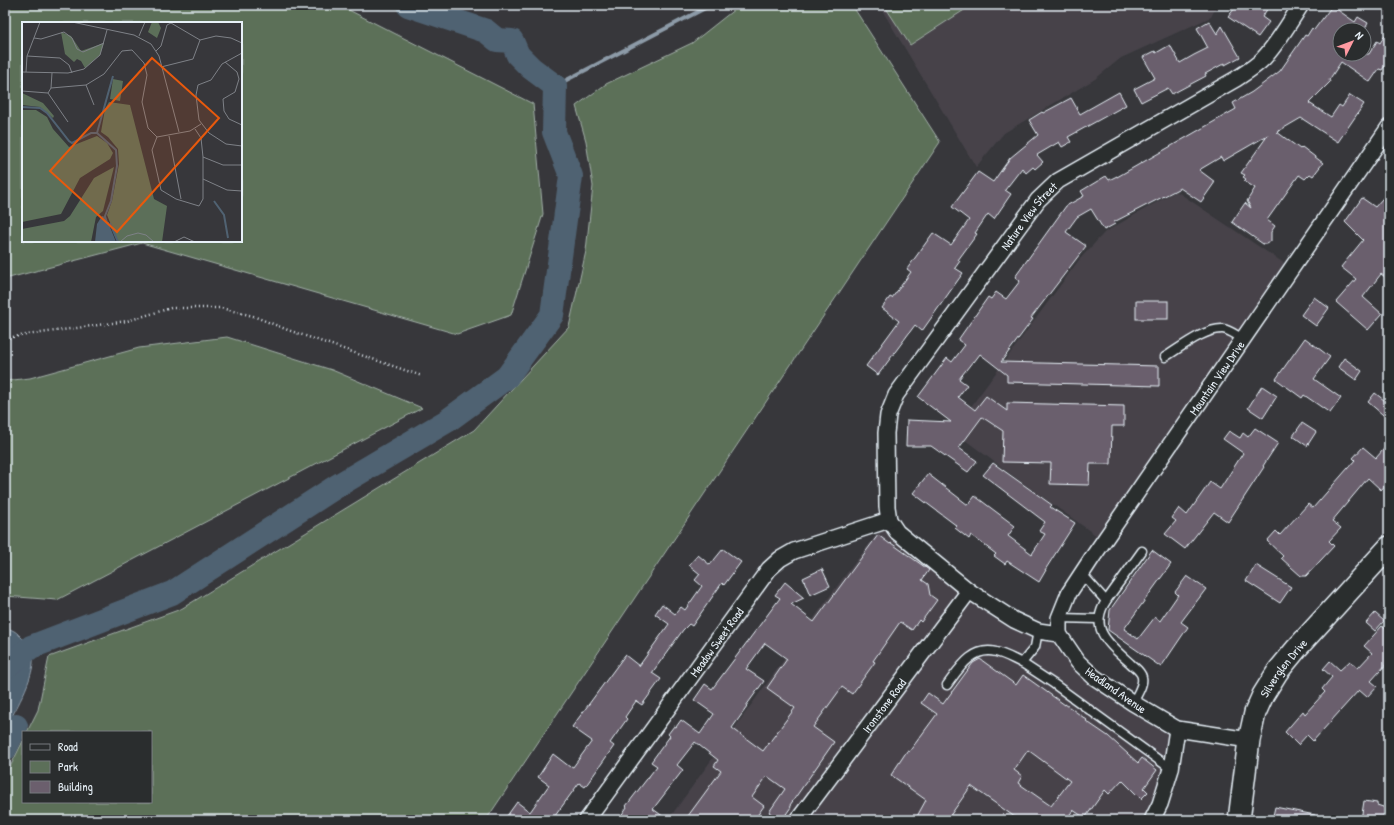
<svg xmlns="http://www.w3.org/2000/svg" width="1394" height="825" font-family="'Patrick Hand',sans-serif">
<rect width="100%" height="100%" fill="#37373b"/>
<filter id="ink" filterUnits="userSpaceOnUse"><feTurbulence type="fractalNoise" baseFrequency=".025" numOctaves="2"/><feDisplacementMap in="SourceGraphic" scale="8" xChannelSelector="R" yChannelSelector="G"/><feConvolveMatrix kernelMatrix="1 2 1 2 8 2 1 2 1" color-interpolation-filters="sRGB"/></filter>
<g filter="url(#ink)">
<g fill="#47434a">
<polygon points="879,5 1217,5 1211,17 1121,58 1095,79 1004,133 976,167"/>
<polygon points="1176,191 1291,268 1104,541 1020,481 953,431 1079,260 1105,232"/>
<polygon points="888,520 968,591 1059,634 1078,662 1177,729 1153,820 668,820 843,578"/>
</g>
<g fill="#5c6f59" stroke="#a2b0a8" fill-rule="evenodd">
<path d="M5,5H339L533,104L543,214L511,315L457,334L142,243L5,279ZM23,23H241V241H23Z"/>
<polygon points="740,5 852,5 940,142 486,820 5,820 5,777 23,741 23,802 151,802 151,732 27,732 38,710 49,657 181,609 474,430 569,327 586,251 593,186 586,141 576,106 606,84 692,43"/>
<polygon points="884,5 972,5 910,45"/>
<polygon points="227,337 332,370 422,408 57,600 5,596 5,381 30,378 139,348"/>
</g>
<path fill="#506272" stroke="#8d9ba8" d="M5,628C15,630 16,632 23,639C25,642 29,645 31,648C41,669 15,710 5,729Z"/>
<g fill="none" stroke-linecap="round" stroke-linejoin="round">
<polyline stroke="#8d9ba8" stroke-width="4" points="555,86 711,5"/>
<g stroke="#506272" stroke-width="24">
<polyline points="5,668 31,647 172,593 337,486 447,421 507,377 552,315 571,176 554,132 555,86 531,68 518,55 512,41 497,40 486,31 408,5"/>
<polyline points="5,749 16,726"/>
</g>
</g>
<g fill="#6b5f6d" stroke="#e8f1f8" fill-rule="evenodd">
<polygon points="1237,5 1270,5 1262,17 1269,22 1258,37 1228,17"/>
<polygon points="1332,6 1355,22 1358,17 1368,23 1365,29 1366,30 1340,30 1340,54 1369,54 1377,41 1380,43 1389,29 1389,60 1382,70 1379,69 1370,82 1341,62 1329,80 1330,82 1309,103 1331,117 1339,105 1342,107 1350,95 1364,104 1338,142 1301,118 1277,132 1300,149 1302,147 1323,163 1313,176 1310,174 1305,179 1299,175 1267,220 1275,226 1271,232 1271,241 1266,244 1263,244 1232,222 1245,203 1251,208 1247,201 1255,188 1244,181 1246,179 1243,177 1245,175 1241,173 1268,135 1223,161 1221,157 1199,170 1215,182 1201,202 1180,188 1114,222 1115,224 1104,230 1091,209 1077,217 1066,232 1086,246 1031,318 1033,319 1001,362 1159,366 1159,386 1007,382 1007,375 980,354 974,362 973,361 959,379 967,385 958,397 975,410 986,396 1007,411 1007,403 1124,406 1124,426 1112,426 1111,464 1090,464 1089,485 1050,484 1051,463 1002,462 1003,431 982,417 959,448 977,461 968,472 931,446 906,446 907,420 951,422 918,397 947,358 952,362 965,345 958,340 988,297 991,299 996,292 1006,299 1020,281 1015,277 1066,206 1084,196 1081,191 1106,176 1109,180 1117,176 1117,177 1236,109 1233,103 1252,92 1280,71 1305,35 1307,36 1312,28 1314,30"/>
<polygon points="1209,21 1217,34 1222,26 1240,57 1225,65 1225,63 1205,74 1206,76 1172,94 1168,88 1141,102 1134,89 1155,78 1143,57 1155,51 1156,53 1170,45 1180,63 1194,55 1208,48 1197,28"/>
<polygon points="1119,92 1126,105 1068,137 1071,142 1062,147 1059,142 1037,155 1043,162 1035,169 1033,167 1026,173 1022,168 1005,190 1011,194 994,219 988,214 975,233 977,234 958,260 960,261 955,268 963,273 922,331 915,325 878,375 866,366 899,321 882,308 890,297 892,298 911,272 907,269 933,233 951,245 969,220 952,207 978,172 993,182 1010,158 1038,135 1029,120 1042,112 1043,113 1071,98 1080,114"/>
<polygon points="1389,191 1389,280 1381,274 1363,297 1382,314 1368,330 1336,302 1356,279 1341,267 1363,240 1345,222 1362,198 1375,207"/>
<polygon points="1314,297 1329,308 1316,326 1301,315"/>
<rect x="1136" y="301" width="32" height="18"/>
<polygon points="1305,338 1330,357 1314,379 1341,398 1330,413 1304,395 1302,398 1276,379"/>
<polygon points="1344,358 1362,371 1356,380 1338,367"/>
<polygon points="1262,386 1277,396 1263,418 1248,408"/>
<polygon points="1375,393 1389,404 1389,420 1368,402"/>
<polygon points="1302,423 1316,432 1307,446 1293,436"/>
<polygon points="1255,428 1278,443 1263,466 1264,467 1228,522 1214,512 1185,549 1165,534 1176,521 1172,518 1179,508 1187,515 1210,482 1220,489 1243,453 1223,439 1229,431 1240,438 1243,433 1248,437"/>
<polygon points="1389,443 1389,481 1381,490 1368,478 1332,521 1341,528 1329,541 1334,546 1306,576 1301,576 1281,558 1283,556 1267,541 1276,531 1280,535 1308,504 1313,508 1355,460 1353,458 1363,447 1376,458"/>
<polygon points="993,463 1052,505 1050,507 1075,523 1045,570 1046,570 1039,582 1007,561 1005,564 994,556 996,554 971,535 969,539 955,528 957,526 913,493 928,474 968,505 975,496 1015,526 1008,536 1032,554 1045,534 1039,531 1045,522 983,475"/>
<path d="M878,535L890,544L891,543L929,570L922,580L928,584L930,595L937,600L921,622L919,620L912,630L900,622L873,661L875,662L852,694L842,687L813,727L834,742L790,805L791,807L782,820H779L769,812L785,789L767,776L752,797L764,806L754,820H685L721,771L714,766L718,760L695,742L677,765L683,770L653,809L668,820H618L627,807L626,806L657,766L651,762L670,736L668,734L674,726L676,727L681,720L700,734L714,714L694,700L705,684L712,689L780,598L775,595L785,582L804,598L791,604L814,622ZM765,643L787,659L767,688L795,708L763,751L732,728L747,707L746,706L764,681L746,669Z"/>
<polygon points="723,549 741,562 724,585 722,583 692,626 689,624 683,630 652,673 661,679 642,705 636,701 625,717 627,719 610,743 614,746 585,787 579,783 552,820 504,820 517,802 530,812 549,785 538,777 553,754 570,767 571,766 573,767 592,741 572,727 625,655 639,666 669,624 655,614 662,604 675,614 681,607 685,610 702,586 695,580 700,574 689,565 698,555 710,565"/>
<polygon points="1152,550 1171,564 1124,629 1138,639 1155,617 1160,621 1178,595 1175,592 1187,576 1206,589 1181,622 1188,627 1161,667 1108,630 1110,610"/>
<polygon points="1256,565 1291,587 1280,603 1246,581"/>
<polygon points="822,569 830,586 810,595 803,578"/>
<polygon points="1375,613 1384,621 1375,631 1366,623"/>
<polygon points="1382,626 1389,632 1389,661 1371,681 1377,686 1367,697 1359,690 1313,741 1307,735 1298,745 1285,732 1303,711 1305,714 1325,692 1322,689 1332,677 1323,669 1330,661 1340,670 1350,661 1358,668 1372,653 1364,646"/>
<path d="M980,659L1016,685L1023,675L1065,705V704L1087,720L1086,721L1108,736L1138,763L1142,758L1157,770L1144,788L1148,792L1141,799L1122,780L1109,794L1105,790L1085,818L1073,810L1066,820H1019L971,786L947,820H915L926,800L891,775L907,751L909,752L937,714L921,703L928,693L943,704L973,663ZM1028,750L1070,781L1051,806L1018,783L1022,776L1014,770Z"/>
<polygon points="1364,801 1377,803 1377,805 1389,809 1386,820 1361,820"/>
<polygon points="1275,807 1315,815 1315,820 1272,820"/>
</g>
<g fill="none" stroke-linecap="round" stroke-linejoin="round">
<g stroke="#e8f1f8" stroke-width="11">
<g id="lane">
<path d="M1165,357C1180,348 1205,328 1223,329C1230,330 1237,336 1243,339"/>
<polyline points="1082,574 1106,601"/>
<polyline points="1059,618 1098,619"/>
<polyline points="1038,631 1035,647 1022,663 1054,684 1171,769"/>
<path d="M947,685C959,669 972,646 996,652C1005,654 1013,659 1022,663"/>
<path d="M1133,703C1136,696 1144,685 1142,677C1141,671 1134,667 1130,663C1110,645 1088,629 1106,601L1142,551"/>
</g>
</g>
<g stroke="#e8f1f8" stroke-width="18">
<g id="street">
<path id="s1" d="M1059,634V618L1069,593L1092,558L1389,127"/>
<path id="s2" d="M1249,740L1177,729L1133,703L1094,677L1078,662L1059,634L1038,631L1014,620L969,591L897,532L889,520L887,507L886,433L888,415L896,395L1038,200L1058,181L1236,79C1245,73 1255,67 1263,59C1278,43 1289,23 1301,5"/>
<path id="s3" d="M587,820L769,569L780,559L794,551L889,520"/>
<path id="s4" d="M798,820L969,591"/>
<polyline points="1152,820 1160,804 1171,769 1177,729"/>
</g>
</g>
<g stroke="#e8f1f8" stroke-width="24">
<g id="secondary">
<path id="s5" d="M1239,820L1249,740L1255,713L1263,695L1278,671L1297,648L1389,547"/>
</g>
</g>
<polyline stroke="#e8f1f8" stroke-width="2.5" stroke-dasharray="1 3" stroke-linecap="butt" points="5,338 127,321 171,308 221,308 253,316 288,330 422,376"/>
<use href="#lane" stroke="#2a2d2e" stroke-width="8"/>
<use href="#street" stroke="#2a2d2e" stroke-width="15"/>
<use href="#secondary" stroke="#2a2d2e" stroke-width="21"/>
</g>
</g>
<g text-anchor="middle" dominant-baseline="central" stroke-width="4" stroke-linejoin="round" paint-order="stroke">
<g font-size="12" fill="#e8f1f8" stroke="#2a2d2e">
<text stroke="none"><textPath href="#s2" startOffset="785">Nature View Street</textPath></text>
<text stroke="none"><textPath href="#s1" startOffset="304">Mountain View Drive</textPath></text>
<text stroke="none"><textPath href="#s3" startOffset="220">Meadow Sweet Road</textPath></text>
<text stroke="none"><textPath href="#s5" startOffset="162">Silverglen Drive</textPath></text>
<text transform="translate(1116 690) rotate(35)">Headland Avenue</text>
<text stroke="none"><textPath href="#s4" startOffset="143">Ironstone Road</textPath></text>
</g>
</g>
<g transform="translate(22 22)">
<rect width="220" height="220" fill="#37373b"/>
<path d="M130,0H136L139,6L135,16L126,10ZM39,10L49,14L59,29L82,21L78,33L63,46L59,39L55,37L52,40L43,32ZM91,57L101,59L98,79L88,77ZM0,71L21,81L32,94L31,96L18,85L0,83ZM87,80L108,83L132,177L145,184L140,220H96L85,193L90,179L97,142L96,127L86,115L79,110L83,87ZM0,88H14L25,95L31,107L47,125L75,114L85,121L91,131L88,137L58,156L39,192L0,200ZM92,145L81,189L74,195L69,220H0V207L42,199L48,194L72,156Z" fill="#5c6f59"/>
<path d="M80,194L84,195L94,220H73L75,202Z" fill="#506272"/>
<path fill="none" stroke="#506272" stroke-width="2" d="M0,85L18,86L25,91L47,119L50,121L69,111H75L94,128L95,144L89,179L83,194L84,201H87M75,111L91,54M192,179L202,193L206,216M88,201L96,220"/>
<path fill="none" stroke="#7e8187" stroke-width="1" d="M50,0L112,13L129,22L137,34L157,110M117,14L123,0M12,16L19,17L42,10L50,16L55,27L61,30L82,21M134,29L139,24L145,3L149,1L178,18L194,14L209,16L220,21M220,31L200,42L189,58L176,63L174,73L177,98L187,111L204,122L220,124M5,34L38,36L47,43L50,51M203,40L215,50L217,57L213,70L201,77L202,89L207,97L220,103M139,45L171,37L178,18M0,50L46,51L62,47L78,33L85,8M4,50L5,34L18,0M64,63L72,83M29,66L64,63L82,52L100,29L110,28L122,41L125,53L120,80L126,106L135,115M0,69L26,71L29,66L30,51M26,71L46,100M147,114L159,177M135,115L130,128L139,168L154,177L177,184L181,177V135L179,116L173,107M135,115L168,109L179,102M181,135L201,143H220M181,157L205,168L220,169M98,220L105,214L116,211L124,213L132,220M152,220L162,215L173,220"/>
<path fill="#e8590c" fill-opacity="0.15" stroke="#e8590c" stroke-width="2" d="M130,36L197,96L95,210L28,149Z"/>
<rect width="220" height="220" fill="none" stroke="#e8f1f8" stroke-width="2"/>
</g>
<rect width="1394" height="825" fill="none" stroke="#2a2d2e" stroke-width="20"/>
<rect x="10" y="10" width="1374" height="805" fill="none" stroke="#e8f1f8" stroke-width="1.5" filter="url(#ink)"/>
<rect x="22" y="731" width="130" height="72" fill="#2a2d2e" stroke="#767b7f"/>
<rect x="30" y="744" width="20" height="6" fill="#2a2d2e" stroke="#767b7f"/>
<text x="58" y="751" font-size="12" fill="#e8f1f8">Road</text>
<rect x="30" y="761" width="20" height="12" fill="#5c6f59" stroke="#767b7f"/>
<text x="58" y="771" font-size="12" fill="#e8f1f8">Park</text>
<rect x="30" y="781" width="20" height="12" fill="#6b5f6d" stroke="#767b7f"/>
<text x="58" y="791" font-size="12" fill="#e8f1f8">Building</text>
<g transform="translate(1352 42) rotate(48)"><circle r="19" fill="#2a2d2e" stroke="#767b7f"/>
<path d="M0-3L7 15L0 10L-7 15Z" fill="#ff9aa2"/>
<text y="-6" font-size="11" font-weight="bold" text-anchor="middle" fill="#e8f1f8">N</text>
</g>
</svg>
